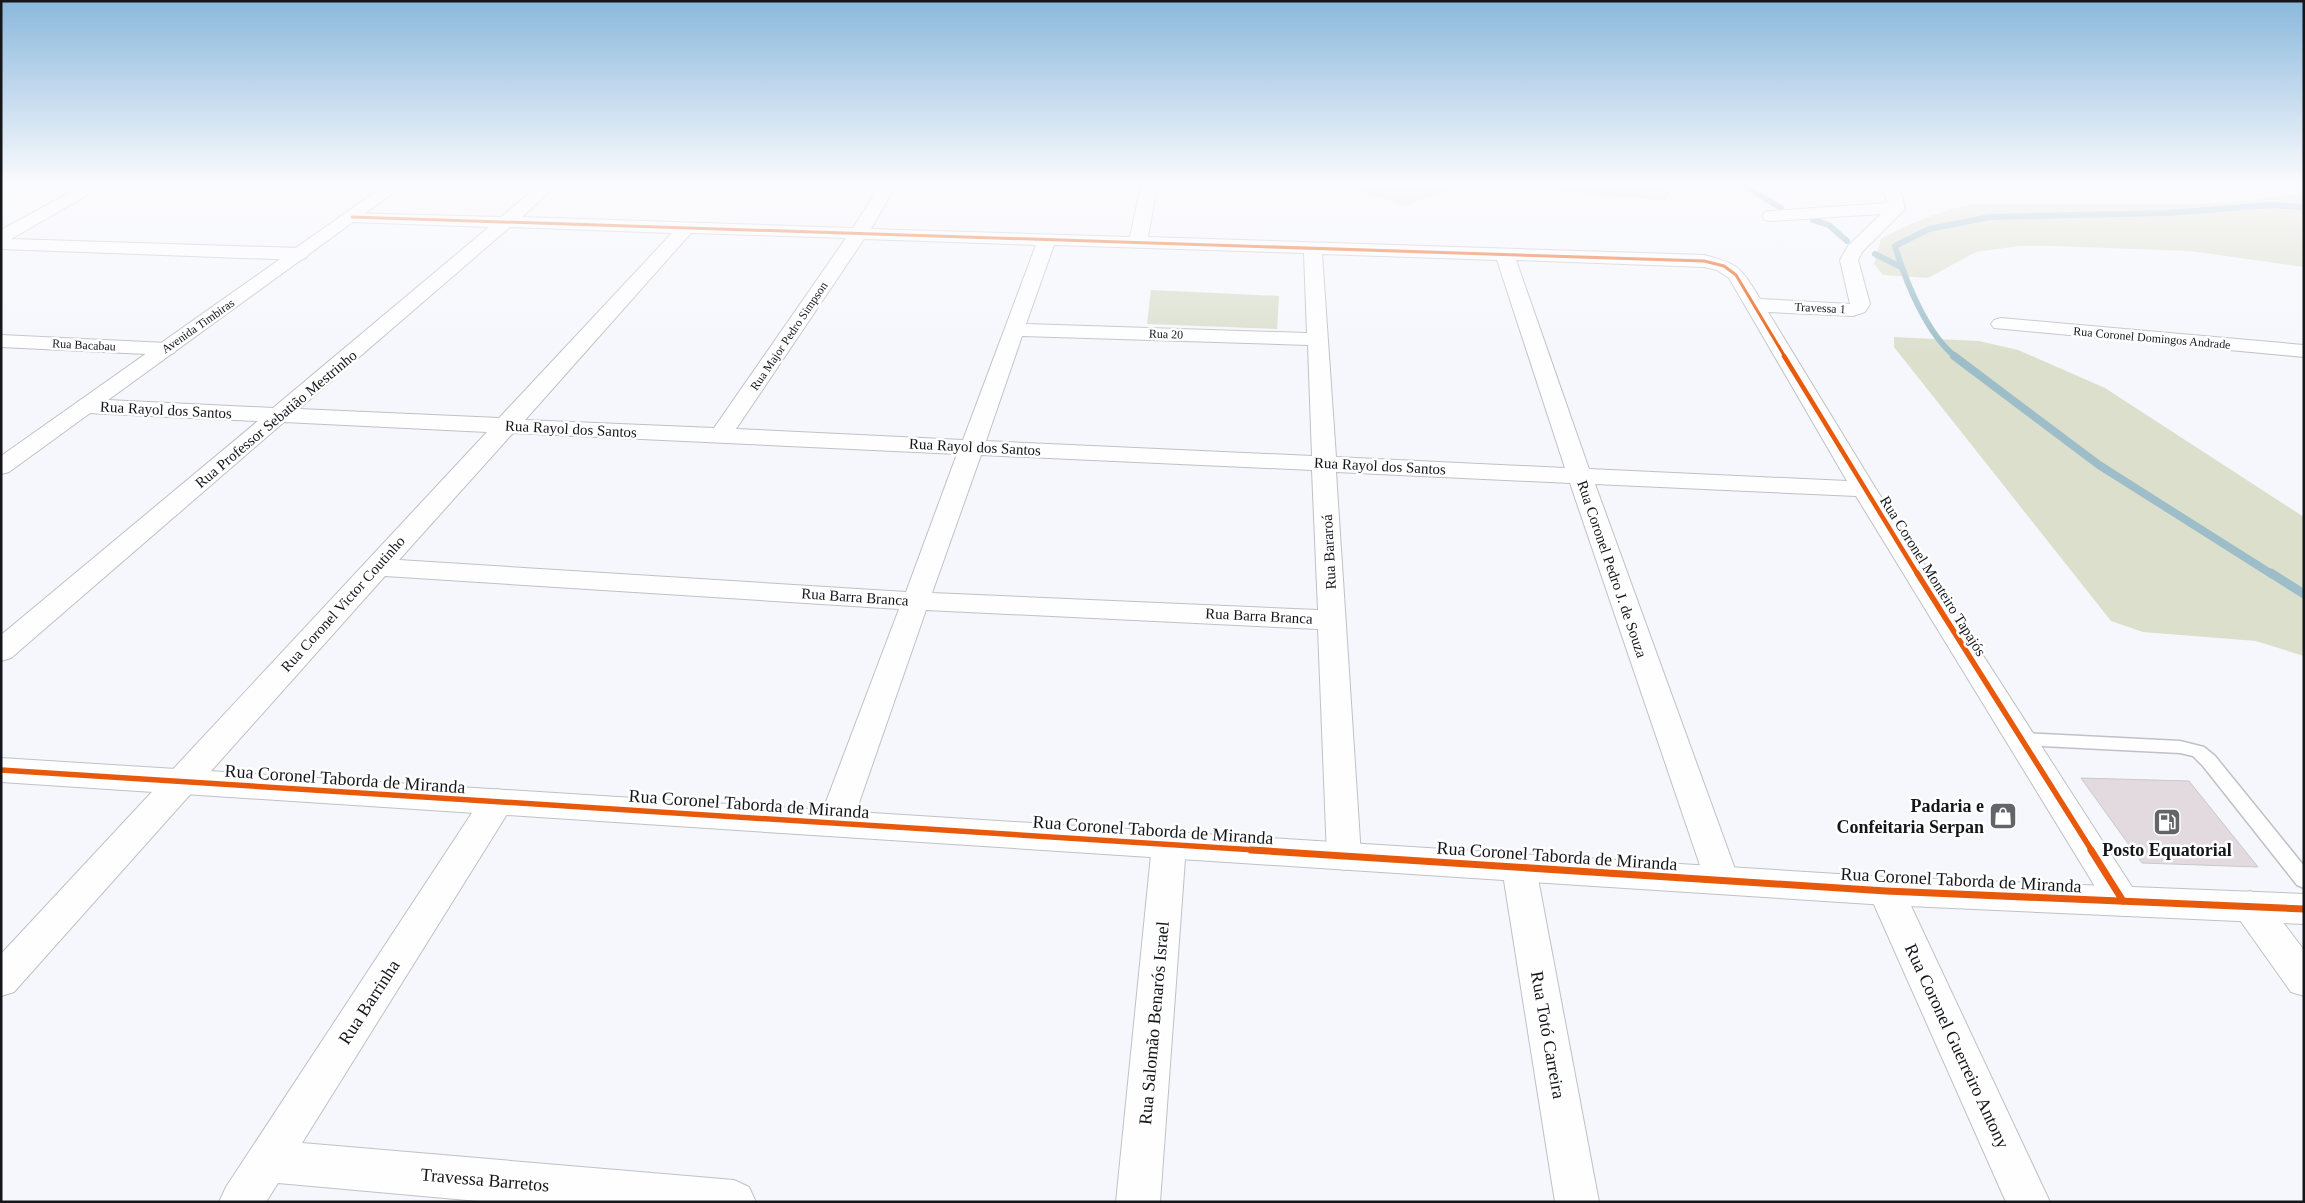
<svg xmlns="http://www.w3.org/2000/svg" width="2305" height="1203" font-family="Georgia,serif">
<rect width="100%" height="100%" fill="#f6f7fc"/>
<polygon fill="#dadecc" points="1151,290 1279,296 1277,329 1147,324"/>
<g fill="#dcdfcc">
<polygon points="1341,185 1462,185 1405,206"/>
<polygon points="1494,185 1672,185 1665,201"/>
<path d="M2304,193V267L2190,251L2051,246H2019L1976,252L1928,278L1883,275L1874,264L1881,239C1910,223 1940,211 1973,204H2198L2229,203Z"/>
<polygon points="1894,337 1979,341 2018,350 2105,388 2304,517 2304,656 2256,641 2143,632 2111,621 1894,347"/>
</g>
<g fill="none" stroke-linecap="round" stroke-linejoin="round">
<g stroke="#9dbec9" stroke-width="6">
<polyline points="1743,185 1781,208"/>
<polyline points="1813,220 1829,225 1847,241"/>
<polyline points="1875,254 1901,267"/>
<path d="M1956,357C1927,335 1905,280 1895,246L1929,229L1990,217L2167,213L2272,205L2304,207"/>
</g>
<polyline stroke="#9dbec9" stroke-width="8" points="1954,356 2099,465 2273,575"/>
<polyline stroke="#9dbec9" stroke-width="9" points="2271,573 2304,594"/>
</g>
<polygon fill="#e2dadf" stroke="#cac8cb" points="2081,778 2189,781 2258,867 2142,863"/>
<g fill="none" stroke-linecap="round" stroke-linejoin="round">
<g stroke="#c0c1c5" stroke-width="3">
<polygon id="service" points="2021,733 2180,741 2204,747 2215,756 2304,866 2304,888 2297,885 2203,766 2193,756 2180,753 2021,745 2015,743 2013,739 2015,735"/>
</g>
<g stroke="#c0c1c5" stroke-width="2">
<g id="minor">
<polygon points="84,185 105,185 11,239 300,248 306,250 309,254 306,258 300,260 1,249 1,230"/>
<path d="M539,185H557L522,217L853,228L880,185H896L871,229L1130,237L1141,185H1157L1148,237L1704,255C1740,264 1741,268 1760,299L1850,304L1840,260L1848,246L1881,214L1771,221L1765,220L1762,216L1765,212L1771,211L1887,203L1886,196L1878,185H1895L1902,196L1905,209L1862,252L1858,260L1870,304L1865,312L1853,316L1768,312L1876,489L2141,901L2136,911L2123,916L2110,911L1856,496L1595,484L1739,880L1734,890L1722,894L1710,890L1705,880L1570,483L1336,472L1361,856L1356,866L1344,870L1332,866L1327,856L1318,629L926,610L852,823L847,832L835,836L823,832L818,823L899,609L385,576L14,992L1,996V954L487,432L284,422L11,658L1,661V635L258,421L87,413L79,411L76,406L79,401L87,399L273,408L489,227L352,222L346,221L343,217L346,213L501,217ZM510,227L672,233L499,418L299,409ZM691,233L846,238L714,428L525,420ZM864,239L1036,245L963,440L736,429ZM1054,245L1304,253L1307,333L1026,324ZM1322,254L1497,260L1565,468L1336,457ZM1516,260L1704,267L1717,270L1729,278L1847,481L1589,469ZM1022,336L1308,345L1312,456L986,441ZM513,433L957,454L906,592L399,560ZM981,455L1312,470L1318,610L932,593Z"/>
<polygon points="2001,318 2304,345 2304,357 1994,328 1991,324 1994,320"/>
<polygon points="1,335 167,343 174,345 177,349 174,353 167,355 1,347"/>
<polygon points="497,789 509,793 513,802 509,811 302,1143 734,1180 749,1187 756,1202 489,1202 278,1183 266,1202 219,1202 226,1187 485,793"/>
<polygon points="1169,832 1181,835 1186,845 1160,1202 1116,1202 1152,845 1157,835"/>
<polygon points="1519,854 1531,858 1536,868 1599,1202 1555,1202 1502,868 1507,858"/>
<polygon points="1886,877 1898,881 1904,891 2050,1202 2006,1202 1868,891 1874,881"/>
<polygon points="2250,891 2263,896 2304,950 2304,996 2291,992 2237,916 2232,906 2237,896"/>
</g>
</g>
<g stroke="#c0c1c5" stroke-width="2">
<g id="tertiary">
<polygon points="385,185 404,185 9,472 1,474 1,456"/>
<polygon points="1,758 1886,877 2304,894 2304,924 1886,905 1,782"/>
</g>
</g>
<use href="#service" fill="#fefeff" fill-rule="evenodd"/>
<use href="#minor" fill="#fefeff" fill-rule="evenodd"/>
<use href="#tertiary" fill="#fefeff" fill-rule="evenodd"/>
<g stroke="#fff" stroke-width="5">
<polyline id="cycleway-far3" points="352,217 1704,261 1724,266 1736,275 1785,357"/>
</g>
<g stroke="#fff" stroke-width="7">
<polyline id="cycleway-far2" points="1784,356 1918,575"/>
</g>
<g stroke="#fff" stroke-width="9">
<g id="cycleway-far1">
<polyline points="1917,573 2092,851"/>
<polyline points="1,770 1271,851"/>
</g>
</g>
<g stroke="#fff" stroke-width="10">
<g id="cycleway">
<polyline points="1251,850 1886,891 2304,909"/>
<polyline points="2091,850 2123,901"/>
</g>
</g>
<use href="#cycleway-far3" stroke="#e8590c" stroke-width="3"/>
<use href="#cycleway-far2" stroke="#e8590c" stroke-width="4.5"/>
<use href="#cycleway-far1" stroke="#e8590c" stroke-width="5.5"/>
<use href="#cycleway" stroke="#e8590c" stroke-width="7"/>
</g>
<linearGradient id="sky" x2="0" y2="1"><stop stop-color="#8ab8dc"/><stop offset="0.52" stop-color="#fbfbfe"/><stop offset="1" stop-color="#fbfbfe" stop-opacity="0"/></linearGradient>
<rect width="2305" height="354" fill="url(#sky)"/>
<defs>
<g id="shop-square" transform="scale(1.4375)"><rect x="-9" y="-9" width="18" height="18" rx="4" fill="#646569" stroke="#fff"/><path d="M-5-2.5h2.3a2.7 3.5 0 0 1 5.4 0H5L5.5 6h-11ZM-1.5-2.5h3a1.5 2.3 0 0 0-3 0Z" fill="#fff"/></g>
<g id="fuel-square" transform="scale(1.4375)"><rect x="-9" y="-9" width="18" height="18" rx="4" fill="#646569" stroke="#fff"/><path d="M-5.5-6h7V0h2V4h1.3V-2.5L3-4.5l.8-.8L6-3V5H2.5V1h-1V6h-7ZM-4.2-4.7v3.2H.2V-4.7Z" fill="#fff"/></g>
</defs>
<g fill-rule="evenodd">
<use href="#shop-square" x="2003" y="816"/>
<use href="#fuel-square" x="2167" y="822"/>
</g>
<g text-anchor="middle" dominant-baseline="central" stroke-width="5" stroke-linejoin="round" paint-order="stroke">
<g font-size="12" fill="#15161a" stroke="#fff">
<text transform="translate(1820 308) rotate(3)">Travessa 1</text>
<text transform="translate(198 326) rotate(-35)">Avenida Timbiras</text>
<text transform="translate(1166 334) rotate(2)">Rua 20</text>
<text transform="translate(789 336) rotate(-56)">Rua Major Pedro Simpson</text>
<text transform="translate(2152 338) rotate(5)">Rua Coronel Domingos Andrade</text>
<text transform="translate(84 345) rotate(3)">Rua Bacabau</text>
</g>
<g font-size="15" fill="#15161a" stroke="#fff">
<text transform="translate(166 410) rotate(3)">Rua Rayol dos Santos</text>
<text transform="translate(276 419) rotate(-40)">Rua Professor Sebatião Mestrinho</text>
<text transform="translate(571 429) rotate(3)">Rua Rayol dos Santos</text>
<text transform="translate(975 447) rotate(3)">Rua Rayol dos Santos</text>
<text transform="translate(1380 466) rotate(3)">Rua Rayol dos Santos</text>
<text transform="translate(1329 552) rotate(-93)">Rua Bararoá</text>
<text transform="translate(1612 569) rotate(71)">Rua Coronel Pedro J. de Souza</text>
<text transform="translate(1933 576) rotate(58)">Rua Coronel Monteiro Tapajós</text>
<text transform="translate(855 597) rotate(4)">Rua Barra Branca</text>
<text transform="translate(343 604) rotate(-48)">Rua Coronel Victor Coutinho</text>
<text transform="translate(1259 616) rotate(3)">Rua Barra Branca</text>
</g>
<g font-size="18" fill="#15161a" stroke="#fff">
<text transform="translate(345 779) rotate(4)">Rua Coronel Taborda de Miranda</text>
<text transform="translate(749 804) rotate(4)">Rua Coronel Taborda de Miranda</text>
<text transform="translate(1153 830) rotate(4)">Rua Coronel Taborda de Miranda</text>
<text transform="translate(1557 856) rotate(4)">Rua Coronel Taborda de Miranda</text>
<text transform="translate(1961 880) rotate(3)">Rua Coronel Taborda de Miranda</text>
<text transform="translate(369 1002) rotate(-57)">Rua Barrinha</text>
<text transform="translate(1154 1023) rotate(-85)">Rua Salomão Benarós Israel</text>
<text transform="translate(1548 1035) rotate(80)">Rua Totó Carreira</text>
<text transform="translate(1957 1046) rotate(65)">Rua Coronel Guerreiro Antony</text>
<text transform="translate(485 1180) rotate(5)">Travessa Barretos</text>
</g>
<g font-size="18" font-weight="bold" fill="#15161a" stroke="#fff" text-anchor="end">
<text x="1984" y="806">Padaria e<tspan x="1984" dy="21">Confeitaria Serpan</tspan></text>
<text x="2167" y="850" text-anchor="middle">Posto Equatorial</text>
</g>
</g>
<rect width="2305" height="1203" fill="none" stroke="#15161a" stroke-width="5"/>
</svg>
